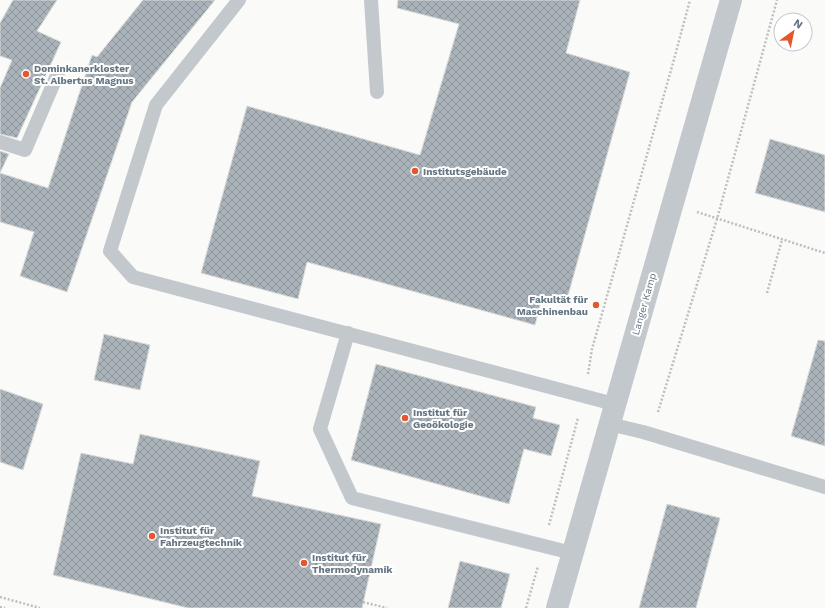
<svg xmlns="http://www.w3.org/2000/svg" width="825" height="608" font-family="'Work Sans',sans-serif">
<defs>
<pattern id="building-cross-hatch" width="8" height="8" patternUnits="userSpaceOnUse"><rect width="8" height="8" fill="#aab3b9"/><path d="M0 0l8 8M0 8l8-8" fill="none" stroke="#8e969c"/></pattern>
</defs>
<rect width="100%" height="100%" fill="#fafaf8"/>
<g fill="url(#building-cross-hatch)" stroke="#dcdcda">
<polygon points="13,0 57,0 37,31 61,42 17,138 0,134 0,88 12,60 0,56 0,23"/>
<polygon points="143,0 215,0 132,102 67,292 20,276 34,232 0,222 0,151 9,154 0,173 48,188 92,55 97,57"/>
<polygon points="398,0 580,0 566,53 630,72 566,303 542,297 535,325 307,262 298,299 201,273 247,106 420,155 459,24 397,8"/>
<polygon points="770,139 825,155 825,212 755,193"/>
<polygon points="104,334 150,345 140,390 94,380"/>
<polygon points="818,340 825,341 825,446 791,436"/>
<polygon points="376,364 536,407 533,418 560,425 551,456 524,449 509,504 351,460"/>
<polygon points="0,389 43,404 23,470 0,462"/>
<polygon points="140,434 260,461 252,496 381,524 362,608 188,608 53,575 81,453 133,464"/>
<polygon points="667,504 720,518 696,608 639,608"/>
<polygon points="460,561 510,574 501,608 448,608"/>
</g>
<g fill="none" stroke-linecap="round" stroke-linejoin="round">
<g stroke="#bbbfc2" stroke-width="2.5" stroke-dasharray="2 2" stroke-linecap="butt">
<polyline points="697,212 825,253"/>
<polyline points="767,293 782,240"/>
<polyline points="588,374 592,349 673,63 690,0"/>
<polyline points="658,412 717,219 777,0"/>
<polyline points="549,525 578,418"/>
<polyline points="0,597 40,608"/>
<polyline points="363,602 387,608"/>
<polyline points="0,607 5,608"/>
<polyline points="526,608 538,566"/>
</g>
<g stroke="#c3c8cc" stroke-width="14">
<polyline points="239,0 156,105 110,251 133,277 614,404"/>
<polyline points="371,0 377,92"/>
<polyline points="0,142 25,150 58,73"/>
<polyline points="348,333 320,429 352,498 572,553"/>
<polyline points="609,424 643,432 825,487"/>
</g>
<polyline stroke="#c3c8cc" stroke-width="22" points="557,608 731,0"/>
</g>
<g fill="#e4572e" stroke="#fff" stroke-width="1.5">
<circle cx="26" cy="74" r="4"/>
<circle cx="415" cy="171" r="4"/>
<circle cx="596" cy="305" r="4"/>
<circle cx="405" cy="418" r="4"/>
<circle cx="152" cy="536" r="4"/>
<circle cx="304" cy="563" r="4"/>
</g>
<g text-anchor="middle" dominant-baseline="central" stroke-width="4" stroke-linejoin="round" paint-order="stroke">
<g font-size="10" font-weight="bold" fill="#657683" stroke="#fff" text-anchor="start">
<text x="34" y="68">Dominkanerkloster<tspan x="34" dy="12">St. Albertus Magnus</tspan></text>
<text x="423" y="171">Institutsgebäude</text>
<text x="588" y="299" text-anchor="end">Fakultät für<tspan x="588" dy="12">Maschinenbau</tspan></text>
<text x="413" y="412">Institut für<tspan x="413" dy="12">Geoökologie</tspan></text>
<text x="160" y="530">Institut für<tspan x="160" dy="12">Fahrzeugtechnik</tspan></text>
<text x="312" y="557">Institut für<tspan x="312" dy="12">Thermodynamik</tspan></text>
</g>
<g font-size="10" fill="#657683" stroke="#fff">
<text transform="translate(644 304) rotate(-74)">Langer Kamp</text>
</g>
</g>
<g transform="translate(793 32) rotate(33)"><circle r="19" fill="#ffffff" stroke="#c1c8cd"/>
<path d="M0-3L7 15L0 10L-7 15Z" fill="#e4572e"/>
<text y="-6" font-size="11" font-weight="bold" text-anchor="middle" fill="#657683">N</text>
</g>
</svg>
